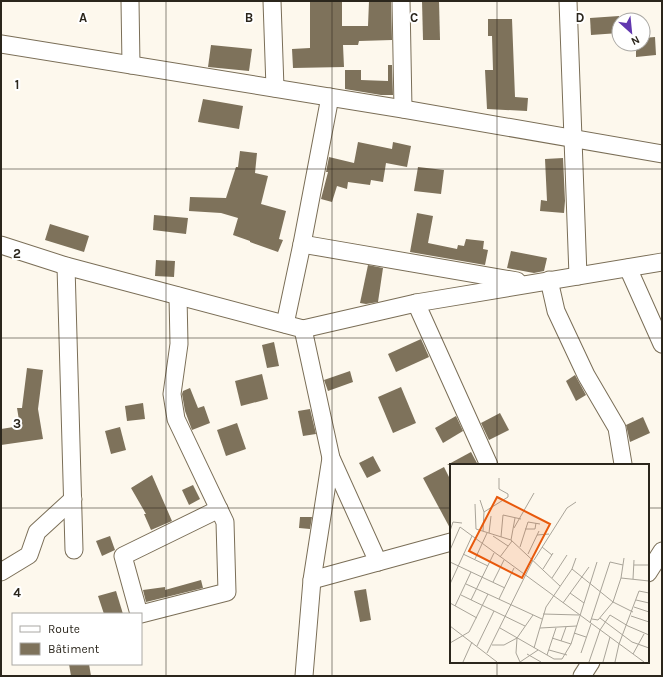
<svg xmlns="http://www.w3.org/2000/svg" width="663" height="677" font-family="Karla,sans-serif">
<rect width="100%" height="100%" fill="#fdf8ed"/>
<g fill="#7e725b">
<polygon points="310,1 342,1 342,26 368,26 369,1 391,1 392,40 359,41 358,45 343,45 344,67 293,68 292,49 310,48"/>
<polygon points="422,1 439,1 440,40 423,40"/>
<polygon points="619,16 619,33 591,35 590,18"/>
<polygon points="488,19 512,19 515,97 528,98 527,111 487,109 485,70 493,70 492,36 488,36"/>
<polygon points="655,37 656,55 636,57 636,44 643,44 643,38"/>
<polygon points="211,45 252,49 249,71 208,67"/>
<polygon points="388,65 392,65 393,95 381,95 345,89 345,70 361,70 361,80 388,81"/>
<polygon points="203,99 243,106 239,129 198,122"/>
<polygon points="358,142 392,149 393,142 411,146 407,167 386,163 383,182 371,180 370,185 348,182 347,189 337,186 332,202 321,199 328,172 326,172 329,157 354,163"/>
<polygon points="240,151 257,153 255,173 268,176 261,204 286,211 279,239 283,240 278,252 250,242 250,241 233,235 238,218 221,213 189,211 190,197 226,198 236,167 238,167"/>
<polygon points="563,158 565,201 564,213 540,211 541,200 547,201 545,159"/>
<polygon points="418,167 444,170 441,194 414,191"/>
<polygon points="417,213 433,216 428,243 457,249 458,245 464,246 466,239 484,241 483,249 488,250 485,265 410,252"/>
<polygon points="154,215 188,218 186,234 153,230"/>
<polygon points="50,224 89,236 84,252 45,240"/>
<polygon points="511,251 547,258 544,271 534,273 507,268"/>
<polygon points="156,260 175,261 174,277 155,276"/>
<polygon points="368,265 383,268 378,302 366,304 360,303"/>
<polygon points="421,339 429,357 396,372 388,354"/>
<polygon points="274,342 279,366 267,368 262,345"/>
<polygon points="27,368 43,370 38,409 43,439 1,445 1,429 20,426 17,408 22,408"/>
<polygon points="350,371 353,382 328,391 324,380"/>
<polygon points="262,374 268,399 241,406 235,381"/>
<polygon points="575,375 586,395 576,401 566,381"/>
<polygon points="401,387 416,423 393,433 378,397"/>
<polygon points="190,388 198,408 204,406 210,423 192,430 185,411 182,394 183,391"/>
<polygon points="143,403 145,419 127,421 125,406"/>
<polygon points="310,409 316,434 303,436 298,411"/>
<polygon points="500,413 509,430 489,440 481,423"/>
<polygon points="456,416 463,431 443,443 435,428"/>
<polygon points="643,417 650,433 630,442 626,425"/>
<polygon points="237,423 246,449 226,456 217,430"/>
<polygon points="120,427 126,450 111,454 105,431"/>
<polygon points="471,452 478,465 447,465"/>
<polygon points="373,456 381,471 367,478 359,463"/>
<polygon points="444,467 451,481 451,530 423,478"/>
<polygon points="152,475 172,521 151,530 144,514 146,514 131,488"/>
<polygon points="193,485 200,499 189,505 182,490"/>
<polygon points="300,517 312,517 310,529 299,528"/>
<polygon points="110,536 115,550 102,556 96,541"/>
<polygon points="201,580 203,588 146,602 143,590 165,587 165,590"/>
<polygon points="366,589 371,620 360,622 354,591"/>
<polygon points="116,591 123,614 104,614 98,596"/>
<polygon points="69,664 89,664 91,676 71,676"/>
</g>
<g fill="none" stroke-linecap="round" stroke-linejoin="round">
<g stroke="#7a6e57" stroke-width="19">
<g id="street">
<polyline points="130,1 131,65"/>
<polyline points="272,1 275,88"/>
<polyline points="401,1 403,109"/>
<polyline points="568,1 578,276"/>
<polyline points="1,44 403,109 662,154"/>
<polyline points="302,244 517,281"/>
<polyline points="1,245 66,266 303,329 331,458 378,562"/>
<polyline points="66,266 74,550"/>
<polyline points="628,268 662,344"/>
<polyline points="549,280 556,311 586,375 617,428 623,464"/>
<polyline points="416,303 489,465"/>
<polyline points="285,324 302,244 330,97"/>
<polyline points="303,329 416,303 662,262"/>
<polyline points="1,572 29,555 37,532 73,499"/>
<polyline points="648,573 662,551"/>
<polyline points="312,580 451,542"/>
<polyline points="139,614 123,556 219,509"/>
<polyline points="141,614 227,592 225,522 176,419 172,394 179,344 178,296"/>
<polyline points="304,676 312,580 331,458"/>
<polyline points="582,676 591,662"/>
</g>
</g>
<use href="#street" stroke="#fff" stroke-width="17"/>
</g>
<path fill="none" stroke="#2b261c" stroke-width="1" stroke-opacity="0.55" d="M166,1V676M332,1V676M497,1V465M1,169H662M1,338H662M1,508H451M648,508H662M497,662V676"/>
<g transform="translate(450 464)">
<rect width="199" height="199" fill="#fdf8ed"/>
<path fill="none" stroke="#a9a499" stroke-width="1" d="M30,36L34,48L33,67M25,40L26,65L61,76M34,48L58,33V30L49,25V14M65,54L61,76L110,122M64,64L84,29M75,65H85L86,59M0,67L3,58L12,59M39,69L41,52M87,71L99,70M43,72L58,82M51,73L53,51L71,55M70,83L78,58L90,60M92,83L102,91M0,86L10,63L194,198M13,90L38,102M78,90L89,67M50,93L62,77M25,95L37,69M84,96L117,44L126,38M0,98L55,124M184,101H199M93,105L103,89M122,105L163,138L183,148M102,114L117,91M171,114L199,117M183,115L184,96M43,118L54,96M0,120L22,72M16,120L92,155M120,129L134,139M11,131L75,162M49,135L64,104M21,136L44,89M186,136L199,139M0,139L27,154M113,139L139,103M5,142L21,108M184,143L199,148M93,150L129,151M181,152L199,158M150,154L182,178L199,184M142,155L148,156L163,138L171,114L174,94M140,159L160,98L173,101M0,162L47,198M50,164L104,195H112L121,180L147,98M90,164L127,162M124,169L136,173M67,174L83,151M102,174L121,180M111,177L116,163M0,179L19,168L38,130M42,181H54L67,174L66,189L70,198M27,182L44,147M84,184L96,143L122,105L126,94M99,186L117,191M37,189L83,96M131,189L141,160M77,190L91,198M183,190L194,170M97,191L106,164M13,198L22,178M70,198L88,186M139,198L150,166L160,151L178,162L199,171M153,198L160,173M165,198L169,180L189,127L199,129"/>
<path fill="#e8590c" fill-opacity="0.15" stroke="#e8590c" stroke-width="2" d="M47,33L100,60L72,114L19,87Z"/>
<rect width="199" height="199" fill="none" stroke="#2b261c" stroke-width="2"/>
</g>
<g font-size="13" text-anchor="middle" font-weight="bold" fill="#2b261c" stroke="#fff" stroke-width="4" stroke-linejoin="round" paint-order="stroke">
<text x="83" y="22">A</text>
<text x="249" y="22">B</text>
<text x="414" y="22">C</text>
<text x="580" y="22">D</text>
<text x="17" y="89">1</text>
<text x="17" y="258">2</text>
<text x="17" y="428">3</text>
<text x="17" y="597">4</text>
</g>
<rect width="663" height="677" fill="none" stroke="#2b261c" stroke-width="4"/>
<rect x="12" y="613" width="130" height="52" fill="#ffffff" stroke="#aaa8a4"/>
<rect x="20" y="626" width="20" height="6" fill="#ffffff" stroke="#aaa8a4"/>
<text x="48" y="633" font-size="12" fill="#2b261c">Route</text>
<rect x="20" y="643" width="20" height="12" fill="#7e725b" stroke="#aaa8a4"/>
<text x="48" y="653" font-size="12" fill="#2b261c">Bâtiment</text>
<g transform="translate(631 32) rotate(153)"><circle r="19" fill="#ffffff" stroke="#aaa8a4"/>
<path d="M0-3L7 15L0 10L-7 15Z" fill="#6137af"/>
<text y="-6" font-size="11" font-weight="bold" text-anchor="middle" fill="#2b261c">N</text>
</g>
</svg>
